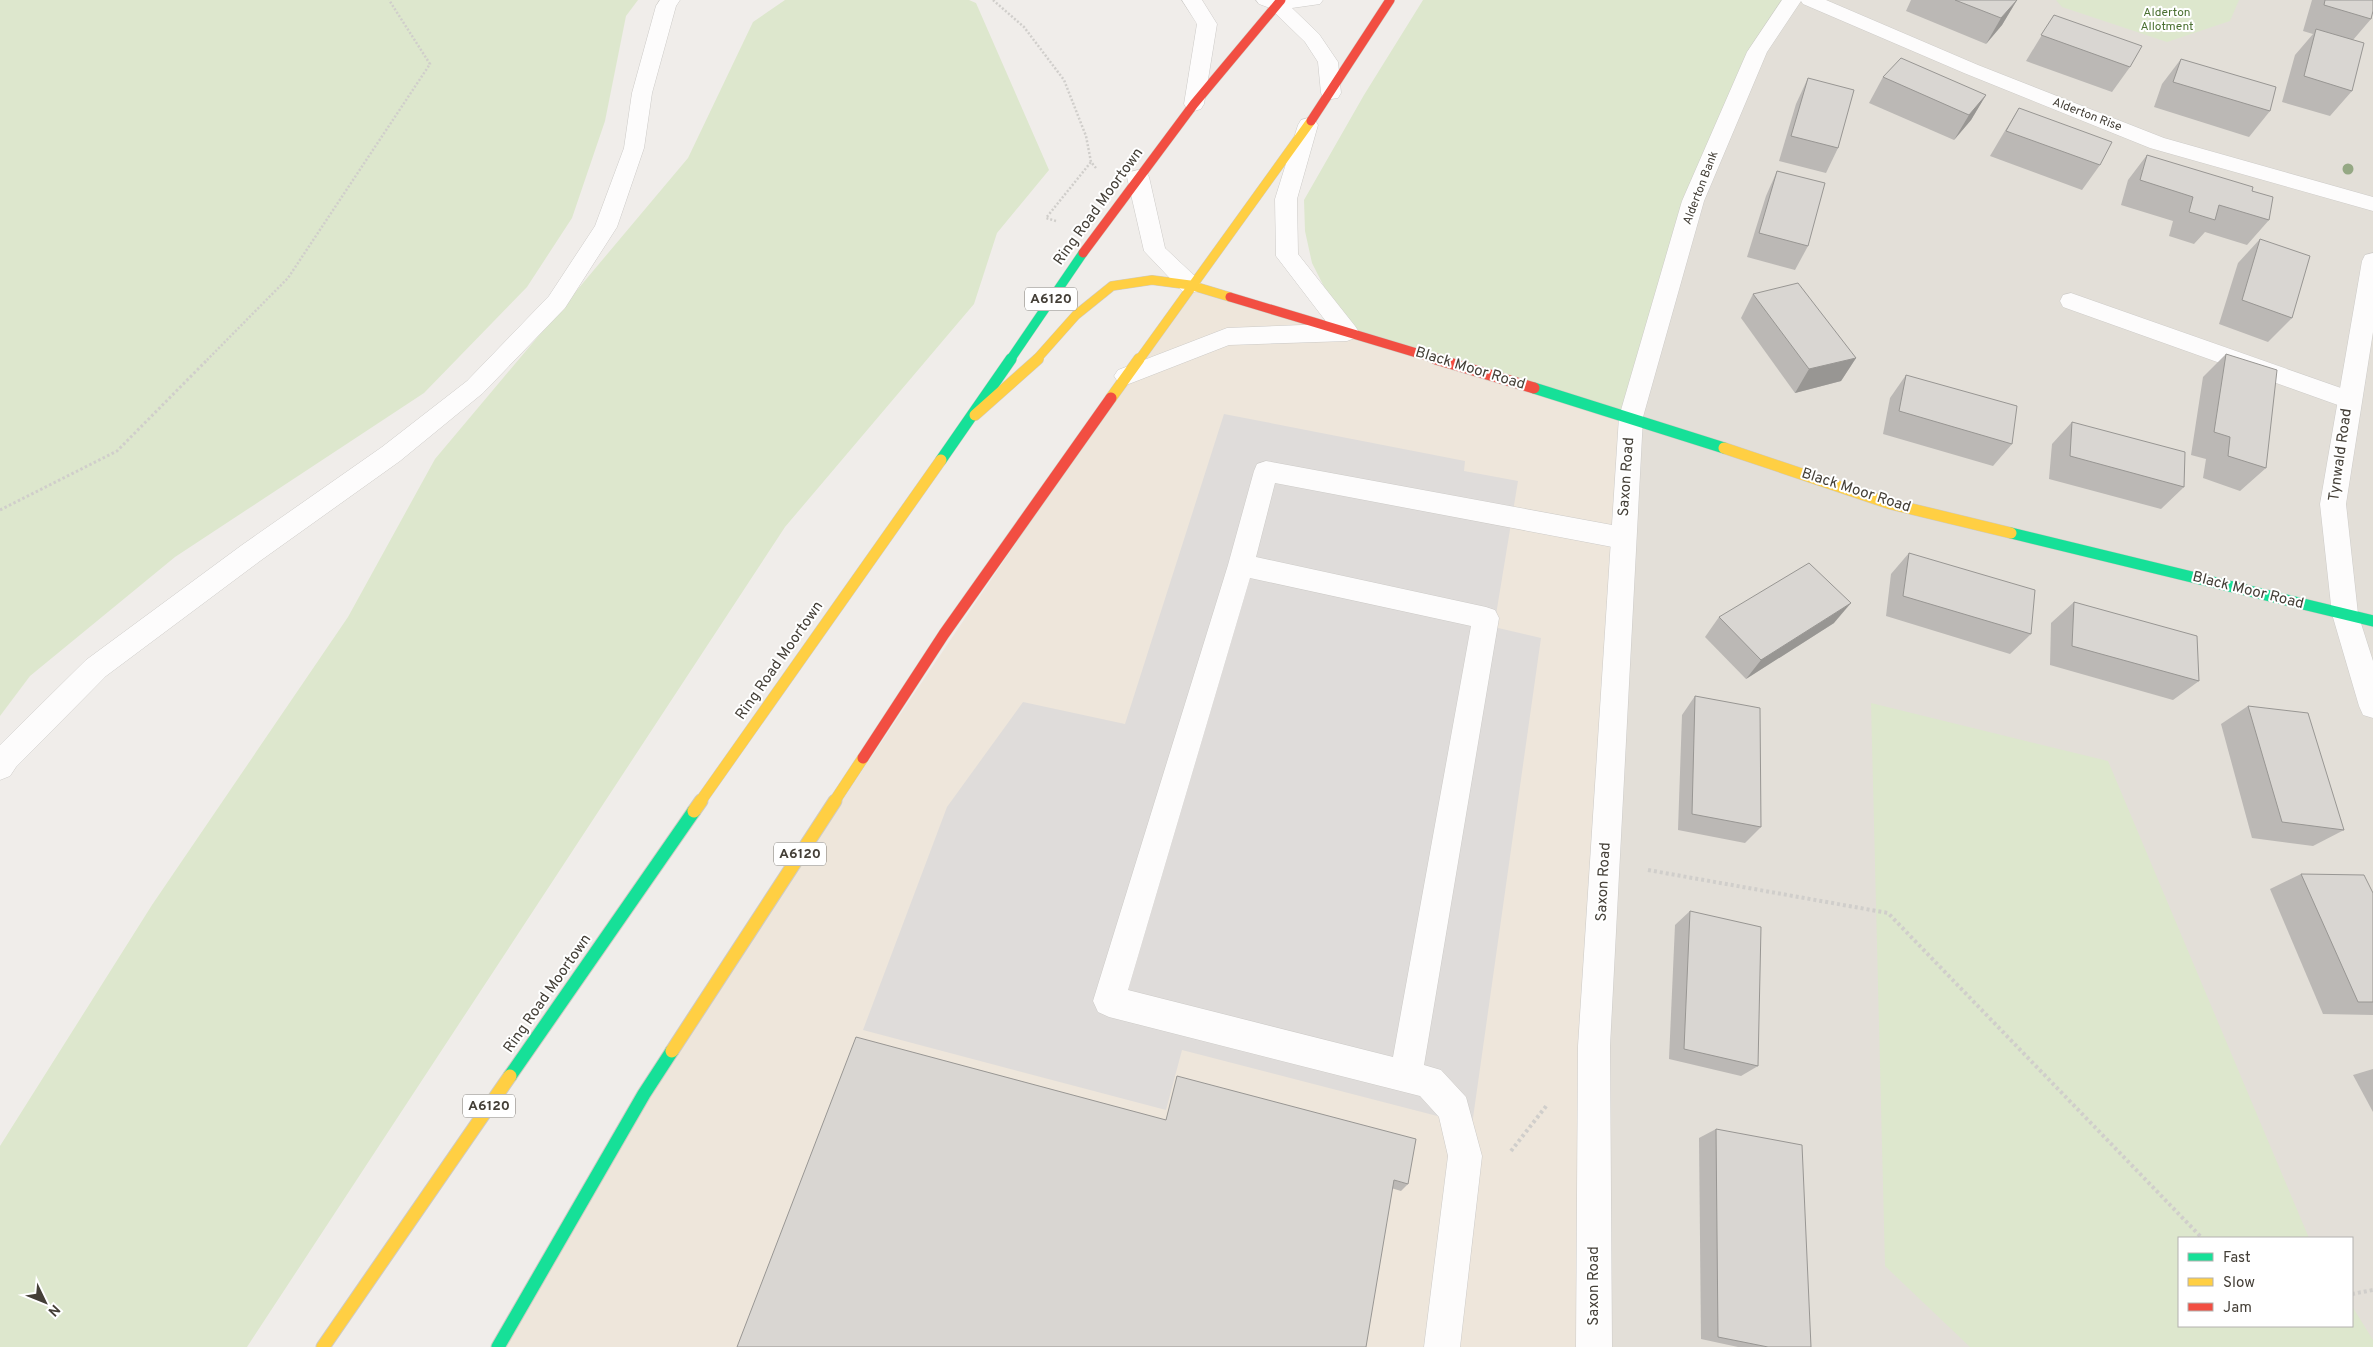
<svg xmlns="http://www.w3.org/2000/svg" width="2373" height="1347" font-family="Overpass,sans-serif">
<rect width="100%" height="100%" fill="#f0edea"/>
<path fill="#e3dfd8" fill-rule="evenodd" d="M1792,0H2373V1347H1594L1631,417L1693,201ZM2179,1238H2352V1326H2179Z"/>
<polygon fill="#eee6db" points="1190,285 1631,417 1594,1347 498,1347 644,1094"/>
<g fill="#dde7cd">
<polygon points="0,0 638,0 626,16 605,121 572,218 527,287 424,393 175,557 30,676 0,716"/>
<polygon points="785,0 969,0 976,3 1049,170 997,233 974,304 785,527 247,1347 0,1347 0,1146 152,905 348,617 435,459 688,158 753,22"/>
<polygon points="1423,0 1792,0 1693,201 1631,417 1347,332 1312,263 1305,231 1304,200 1364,95"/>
<polygon points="2056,0 2239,0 2230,21 2167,42 2062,7"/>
<polygon points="1871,703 2108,761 2309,1238 2179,1238 2179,1326 2352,1326 2352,1306 2373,1340 2373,1347 1970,1347 1885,1266"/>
</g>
<polygon fill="#dfdcda" points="1224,414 1465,461 1464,471 1518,481 1494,627 1541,638 1472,1125 1182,1050 1166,1110 863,1030 947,807 1023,702 1125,724"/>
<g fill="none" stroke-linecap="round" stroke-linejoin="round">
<g stroke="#cdcbc8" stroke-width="1">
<g id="lane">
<polygon points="2071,293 2358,394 2361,400 2358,406 2349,409 2063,307 2060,301 2063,295"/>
<path d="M1266,461L1623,527L1632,531L1636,538L1632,545L1623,549L1275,483L1256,557L1486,607L1495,610L1499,618L1424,1065L1441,1070L1466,1097L1482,1156L1460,1347H1424L1448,1156L1439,1117L1420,1096L1109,1017L1098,1012L1093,1001L1228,565L1254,471L1257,464ZM1250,578L1471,626L1393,1057L1128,990Z"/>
</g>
</g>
<g stroke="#cdcbc8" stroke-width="1">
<g id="street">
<polygon points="660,0 680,0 676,6 652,93 644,148 617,227 565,308 483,393 400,461 260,561 106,676 16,767 10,776 0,780 0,745 86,660 242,545 382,447 467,381 549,296 595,226 624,148 632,93 656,6"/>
<polygon points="1182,0 1202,0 1217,24 1204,104 1201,109 1194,111 1187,109 1184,104 1197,24"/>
<polygon points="1256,0 1323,0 1320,4 1292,8 1319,34 1338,62 1341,93 1338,98 1331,99 1324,98 1321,93 1318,62 1305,42 1270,8 1259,4"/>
<polygon points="1782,0 1826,0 1978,65 2164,138 2373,197 2373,211 2150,148 1964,73 1803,4 1801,1 1767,52 1704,201 1643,417 1610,1046 1612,1347 1576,1347 1578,1046 1619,417 1682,201 1747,52"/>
<polygon points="1308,118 1315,120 1318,125 1297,199 1298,254 1355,326 1359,332 1355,338 1347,341 1229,345 1134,382 1126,385 1118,382 1114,376 1118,370 1227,328 1328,324 1276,256 1275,199 1298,125 1301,120"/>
<polygon points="1138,170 1146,172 1149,177 1165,248 1198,279 1201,285 1198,291 1190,293 1182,291 1144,251 1127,177 1130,172"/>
<polygon points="2373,253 2373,332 2346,504 2358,614 2373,661 2373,718 2363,715 2359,706 2332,614 2320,504 2362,261 2365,255"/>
</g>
</g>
<g stroke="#cecac2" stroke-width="10">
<polyline id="fast-far2" points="1010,360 1083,253"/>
</g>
<g stroke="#cecac2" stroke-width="12">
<g id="fast-far1">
<polyline points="1534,388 1724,448"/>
<polyline points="941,460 1011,359"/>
<polyline points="2011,533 2373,621"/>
</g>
</g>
<g stroke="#cecac2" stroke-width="15">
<g id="fast">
<polyline points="510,1076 694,811"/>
<polyline points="498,1347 644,1094 672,1051"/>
</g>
</g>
<g stroke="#cecac2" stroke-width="10">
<g id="slow-far2">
<polyline points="1036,360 1076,315 1112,286 1152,280 1190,285 1230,297"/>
<polyline points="1139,360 1311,121"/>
</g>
</g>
<g stroke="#cecac2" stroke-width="12">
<g id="slow-far1">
<polyline points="1111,398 1139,359"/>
<polyline points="975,415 1038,359"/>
<polyline points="1724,448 1891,504 2011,533"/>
<polyline points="700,802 941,460"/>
<polyline points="834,802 863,758"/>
</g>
</g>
<g stroke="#cecac2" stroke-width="15">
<g id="slow">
<polyline points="694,811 701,801"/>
<polyline points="672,1051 835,801"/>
<polyline points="323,1347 510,1076"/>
</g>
</g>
<g stroke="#cecac2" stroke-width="10">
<g id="jam-far1">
<polyline points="1311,121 1390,0"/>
<polyline points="1083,253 1194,104 1281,0"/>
<polyline points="1230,297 1440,360"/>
</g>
</g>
<g stroke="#cecac2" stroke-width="12">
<g id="jam">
<polyline points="1436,359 1534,388"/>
<polyline points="863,758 944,634 1111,398"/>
</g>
</g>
<g stroke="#d0cecb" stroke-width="2.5" stroke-dasharray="2 2" stroke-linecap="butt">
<polyline points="993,0 1024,27 1064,80 1086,136 1091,162 1096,168"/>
<polyline points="1056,221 1046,218 1091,162"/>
<polyline points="207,360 288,278 430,64 389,0"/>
</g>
<polyline stroke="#d0cecb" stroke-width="3" stroke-dasharray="2.5 2.5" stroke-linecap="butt" points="0,510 117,451 208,359"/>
<g stroke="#d0cecb" stroke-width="4" stroke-dasharray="3 3" stroke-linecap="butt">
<polyline points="1648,870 1888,913 2202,1238"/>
<polyline points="1511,1151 1547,1105"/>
<polyline points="2352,1294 2373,1290"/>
</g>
<use href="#lane" fill="#fdfcfc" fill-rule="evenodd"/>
<use href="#street" fill="#fdfcfc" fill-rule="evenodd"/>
<use href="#fast-far2" stroke="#16e098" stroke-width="9"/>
<use href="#fast-far1" stroke="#16e098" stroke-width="11"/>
<use href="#fast" stroke="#16e098" stroke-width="13"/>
<use href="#slow-far2" stroke="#ffcf43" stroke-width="9"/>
<use href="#slow-far1" stroke="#ffcf43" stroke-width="11"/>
<use href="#slow" stroke="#ffcf43" stroke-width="13"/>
<use href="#jam-far1" stroke="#f24e42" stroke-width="9"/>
<use href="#jam" stroke="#f24e42" stroke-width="11"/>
</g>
<circle fill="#95a884" cx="2348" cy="169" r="5.5"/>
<g fill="#bbb8b5">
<polygon points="1911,0 2017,0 2002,25 1986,44 1906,11"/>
<polygon points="2312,0 2373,0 2371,19 2353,40 2352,91 2330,116 2282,102 2295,55 2313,34 2303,31"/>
<polygon points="2054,15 2130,67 2112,92 2026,61"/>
<polygon points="2181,59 2270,111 2249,137 2154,107 2162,84"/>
<polygon points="1883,77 1986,95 1971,120 1954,140 1869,103"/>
<polygon points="1808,78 1838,148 1826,173 1779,161 1796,104"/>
<polygon points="2019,108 2100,165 2082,190 1990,156 2003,134"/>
<polygon points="2147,155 2252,191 2269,220 2247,245 2205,232 2194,244 2169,236 2173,221 2121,205 2128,180"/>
<polygon points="1777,171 1808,246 1795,270 1747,257 1766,196"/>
<polygon points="2260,239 2292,318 2268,342 2219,324 2238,263"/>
<polygon points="1753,294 1856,358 1841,381 1795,393 1741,318"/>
<polygon points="2226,354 2266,468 2240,491 2203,478 2206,459 2191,455 2203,377"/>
<polygon points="1906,375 2012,444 1993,466 1883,434 1890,398"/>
<polygon points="2072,422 2184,487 2161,509 2049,479 2052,444"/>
<polygon points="1909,553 2031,634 2010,654 1886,616 1891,574"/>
<polygon points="2074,602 2199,681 2173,700 2050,665 2051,623"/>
<polygon points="1719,617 1834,623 1746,679 1705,637"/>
<polygon points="1695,696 1761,827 1745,843 1678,830 1682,715"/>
<polygon points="2248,706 2344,830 2313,846 2252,838 2221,724"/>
<polygon points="2301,874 2373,893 2373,1015 2323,1014 2270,889"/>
<polygon points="1690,911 1758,1066 1741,1076 1669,1059 1675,925"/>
<polygon points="2373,1069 2373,1112 2353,1075"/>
<polygon points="1166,1120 1408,1184 1401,1191"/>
<polygon points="1716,1129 1811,1347 1738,1347 1701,1339 1699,1138"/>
</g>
<g fill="#989693">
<polygon points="2017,0 2002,25 1986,44 2001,18"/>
<polygon points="1986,95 1971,120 1954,140 1969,115"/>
<polygon points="1856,358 1841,381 1795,393 1809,369"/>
<polygon points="1851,603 1834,623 1746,679 1761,660"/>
</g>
<g fill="#d9d6d2" stroke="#989693">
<polygon points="1955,0 2017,0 2001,18"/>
<polygon points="2325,0 2373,0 2373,11 2371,19 2324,5"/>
<polygon points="2054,15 2142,46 2130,67 2041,35"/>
<polygon points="2316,29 2364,43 2352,91 2304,76"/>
<polygon points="1901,58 1986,95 1969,115 1883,77"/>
<polygon points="2181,59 2276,87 2270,111 2173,82"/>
<polygon points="1808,78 1854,90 1838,148 1791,136"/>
<polygon points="2019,108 2112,142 2100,165 2006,131"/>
<polygon points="2147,155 2253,187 2252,191 2273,197 2269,220 2219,205 2215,220 2189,212 2193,197 2140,180"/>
<polygon points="1777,171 1825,183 1808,246 1759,233"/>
<polygon points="2260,239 2310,256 2292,318 2242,300"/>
<polygon points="1798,283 1856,358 1809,369 1753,294"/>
<polygon points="2226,354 2277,370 2266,468 2228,456 2230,437 2214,432"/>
<polygon points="1906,375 2017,406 2012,444 1899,411"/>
<polygon points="2072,422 2185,452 2184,487 2070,456"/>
<polygon points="1909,553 2035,590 2031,634 1903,596"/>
<polygon points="1809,563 1851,603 1761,660 1719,617"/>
<polygon points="2074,602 2197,636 2199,681 2072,646"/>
<polygon points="1695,696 1760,708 1761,827 1692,814"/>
<polygon points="2248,706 2308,713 2344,830 2282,822"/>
<polygon points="2301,874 2364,875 2373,893 2373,1002 2358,1002"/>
<polygon points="1690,911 1761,927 1758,1066 1684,1049"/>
<polygon points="856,1037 1166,1120 1177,1076 1416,1139 1408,1184 1394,1180 1366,1347 737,1347"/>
<polygon points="1716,1129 1802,1145 1811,1347 1768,1347 1718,1337"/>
</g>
<g text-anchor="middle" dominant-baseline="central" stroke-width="4" stroke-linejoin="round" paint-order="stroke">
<g font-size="12" fill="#4a6f31" stroke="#fff">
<text x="2167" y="13">Alderton<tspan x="2167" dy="14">Allotment</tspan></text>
</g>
<g font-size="12" fill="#443f37" stroke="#fff">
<text transform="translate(2087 115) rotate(21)">Alderton Rise</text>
<text transform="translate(1701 188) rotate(-69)">Alderton Bank</text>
</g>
<g fill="#fff" stroke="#7c7973" stroke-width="1">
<rect x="1025" y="287.5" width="52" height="23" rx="4"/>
<rect x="774" y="842.5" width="52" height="23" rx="4"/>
<rect x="463" y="1094.5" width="52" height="23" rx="4"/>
</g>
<g font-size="14" font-weight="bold" fill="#443f37">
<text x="1051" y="299">A6120</text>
<text x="800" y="854">A6120</text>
<text x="489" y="1106">A6120</text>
</g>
<g font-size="15" fill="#443f37" stroke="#fff">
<text transform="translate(1099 207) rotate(-54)">Ring Road Moortown</text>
<text transform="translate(1470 369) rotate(17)">Black Moor Road</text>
<text transform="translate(2341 455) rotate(-82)">Tynwald Road</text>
<text transform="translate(1627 477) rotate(-86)">Saxon Road</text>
<text transform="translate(1856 491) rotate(18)">Black Moor Road</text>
<text transform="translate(2248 591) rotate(14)">Black Moor Road</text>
<text transform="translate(780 661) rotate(-55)">Ring Road Moortown</text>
<text transform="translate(1604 882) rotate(-87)">Saxon Road</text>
<text transform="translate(548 994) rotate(-55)">Ring Road Moortown</text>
<text transform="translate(1594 1286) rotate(-90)">Saxon Road</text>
</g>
</g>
<rect x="2178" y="1237" width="175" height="90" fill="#ffffff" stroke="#b4b2af"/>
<rect x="2188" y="1253" width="25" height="8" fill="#16e098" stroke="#b4b2af"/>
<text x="2223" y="1262" font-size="15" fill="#443f37">Fast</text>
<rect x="2188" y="1278" width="25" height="8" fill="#ffcf43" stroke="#b4b2af"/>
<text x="2223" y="1287" font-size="15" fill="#443f37">Slow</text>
<rect x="2188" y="1303" width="25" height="8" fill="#f24e42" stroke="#b4b2af"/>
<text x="2223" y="1312" font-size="15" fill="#443f37">Jam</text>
<g transform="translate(45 1302) rotate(133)" stroke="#ffffff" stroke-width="4" paint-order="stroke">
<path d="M0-4L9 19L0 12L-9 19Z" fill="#443f37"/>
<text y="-8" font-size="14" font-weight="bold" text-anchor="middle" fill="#443f37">N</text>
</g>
</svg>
